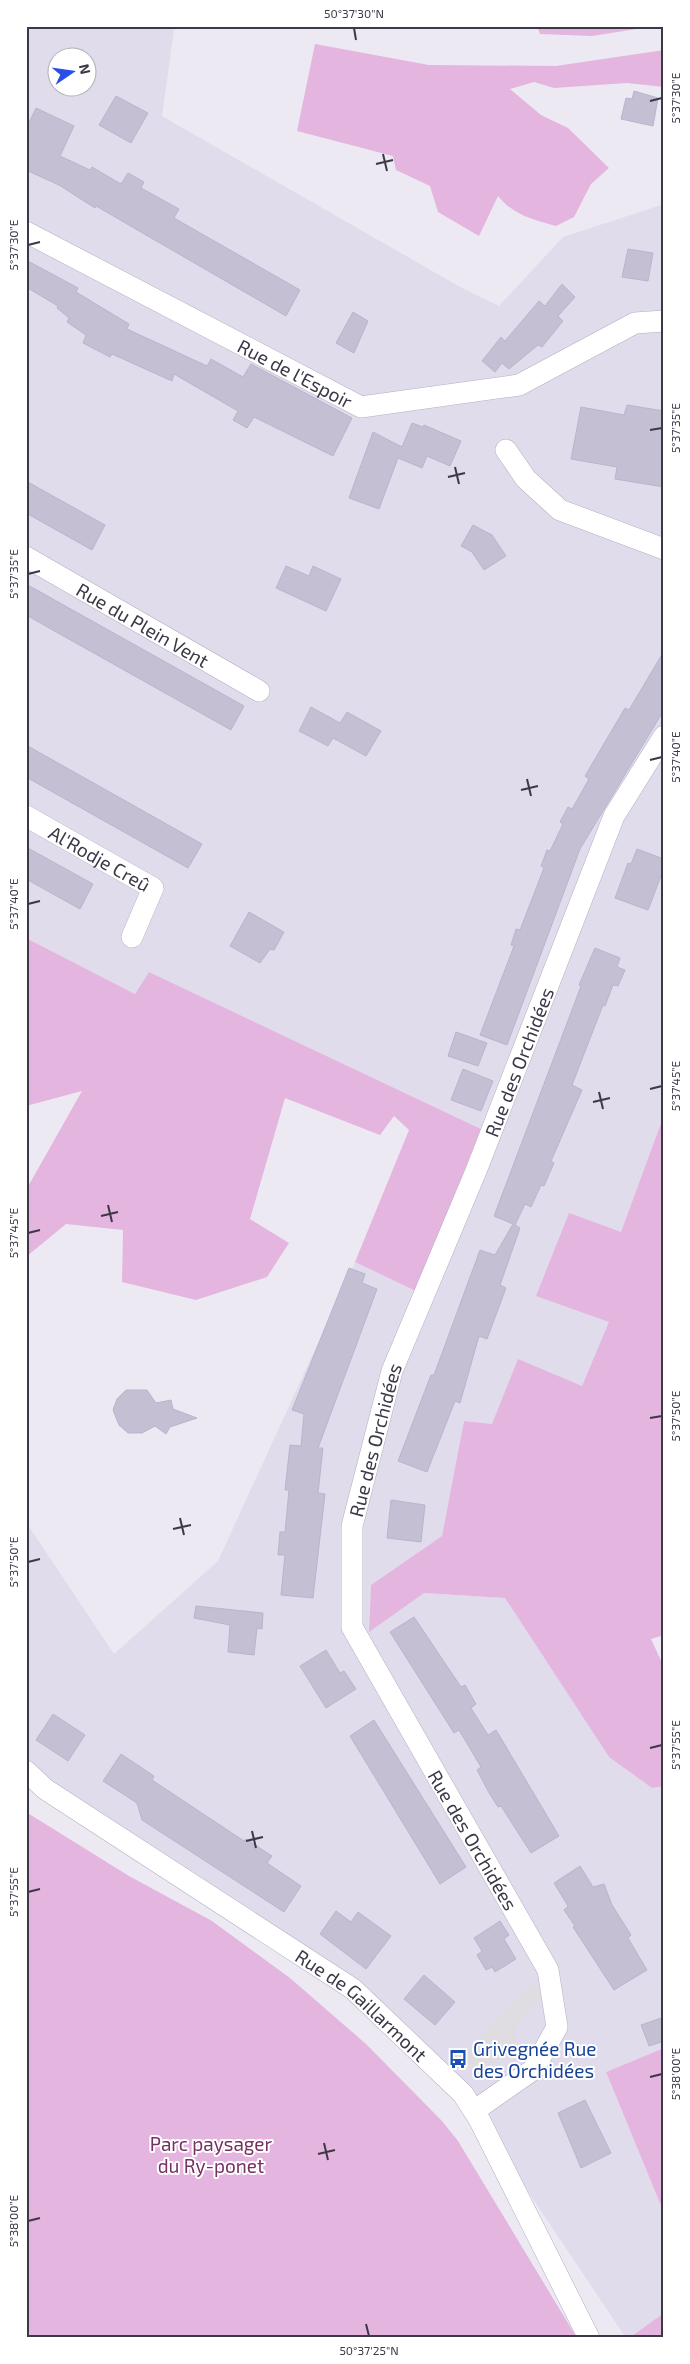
<svg xmlns="http://www.w3.org/2000/svg" width="690" height="2364" font-family="'Exo 2',sans-serif">
<rect width="100%" height="100%" fill="#ede9f3"/>
<path fill="#e1dceb" fill-rule="evenodd" d="M26,26H163L174,30L162,116L462,288L499,306L563,237L664,204V1115L621,1232L537,1295L610,1322L582,1386L492,1425L464,1421L442,1536L371,1585L369,1631L424,1593L505,1598L609,1757L652,1788L664,1786V2048L606,2072L664,2213V2313L629,2338H626L474,2111L353,1989L26,1771V1522L114,1654L218,1561L355,1262L416,1290L481,1129L149,972L135,994L26,938ZM58,58H88V88H58Z"/>
<g fill="#e4b5df">
<polygon points="537,26 656,26 592,36 540,34"/>
<path d="M315,44L429,65L556,66L664,50V87L627,83L554,88L534,82L510,89L541,115L568,128L609,168L591,184L574,217L556,226C534,220 513,215 498,196L479,236L438,212L430,186L396,170L393,156L297,131Z"/>
<polygon points="26,938 135,994 149,972 481,1129 416,1291 355,1262 409,1130 394,1116 380,1135 285,1098 250,1219 289,1243 267,1277 196,1300 122,1282 123,1230 66,1224 26,1257 26,1190 82,1091 26,1106"/>
<polygon points="664,1115 664,1635 651,1639 664,1667 664,1786 652,1788 609,1757 505,1598 424,1593 369,1632 371,1585 442,1536 464,1421 492,1424 518,1359 582,1386 609,1322 536,1296 569,1213 621,1232"/>
<polygon points="26,1812 129,1876 212,1921 290,1978 366,2044 442,2121 458,2141 577,2338 26,2338"/>
<polygon points="664,2048 664,2213 606,2072"/>
<polygon points="664,2313 664,2338 629,2338"/>
</g>
<polygon fill="#dfdde2" points="534,1983 542,1996 515,2029 518,2047 476,2075 462,2055"/>
<g fill="#c5bfd4" stroke="#bbb3cf">
<polygon points="634,91 658,98 653,126 621,119 626,98 632,99"/>
<polygon points="116,96 148,113 131,143 99,125"/>
<polygon points="36,108 74,126 60,156 90,170 92,167 121,184 128,173 144,182 141,188 179,209 174,218 300,290 286,316 96,206 95,208 59,185 26,170 26,129"/>
<polygon points="628,249 653,253 648,281 622,277"/>
<polygon points="26,260 78,288 76,292 129,324 127,329 207,366 211,359 243,377 251,364 352,418 333,456 254,417 247,428 233,420 238,411 174,374 172,381 112,354 110,357 83,343 86,335 67,322 69,318 57,308 58,306 26,287"/>
<polygon points="562,284 575,297 558,316 563,321 542,347 538,345 509,369 502,363 495,372 482,361 501,337 505,341 539,301 545,306"/>
<polygon points="353,312 368,321 354,353 336,343"/>
<polygon points="627,405 664,411 664,487 615,479 617,467 571,459 581,407 624,415"/>
<polygon points="412,423 423,427 424,425 461,441 450,466 427,456 422,468 398,458 379,509 349,498 373,432 402,447"/>
<polygon points="26,481 105,525 92,550 26,513"/>
<polygon points="473,525 492,535 506,556 484,570 472,552 461,546"/>
<polygon points="286,566 309,576 313,566 341,579 326,611 276,588"/>
<polygon points="26,584 244,706 231,730 26,615"/>
<polygon points="664,651 664,710 580,849 507,1045 480,1035 514,946 511,945 516,929 520,930 544,868 541,866 547,850 550,851 563,824 560,822 568,807 572,809 589,779 585,776 625,708 629,710"/>
<polygon points="311,707 340,723 347,712 381,731 366,756 333,738 328,746 299,731"/>
<polygon points="26,745 202,844 188,868 26,777"/>
<polygon points="26,847 93,884 80,909 26,879"/>
<polygon points="637,849 664,859 664,868 648,910 615,898 628,863 631,864"/>
<polygon points="249,912 284,932 274,950 270,949 260,963 230,946"/>
<polygon points="595,948 620,958 617,967 625,970 618,986 613,985 605,1006 603,1005 572,1085 582,1090 551,1161 554,1163 544,1186 541,1185 531,1207 525,1204 515,1225 520,1228 500,1285 506,1288 487,1339 479,1336 460,1403 455,1401 427,1472 398,1461 431,1375 434,1375 480,1250 495,1255 513,1224 494,1216 575,1002 581,986 579,985"/>
<polygon points="456,1032 487,1043 478,1066 448,1056"/>
<polygon points="463,1069 493,1081 481,1111 451,1100"/>
<polygon points="349,1268 365,1274 362,1283 377,1289 318,1448 323,1448 318,1493 325,1494 313,1598 281,1595 285,1555 278,1555 280,1532 285,1532 289,1490 285,1490 290,1445 301,1446 304,1414 292,1410"/>
<polygon points="126,1390 147,1390 156,1403 171,1400 173,1409 197,1418 170,1427 166,1434 155,1426 142,1433 128,1433 119,1425 113,1410 117,1399"/>
<polygon points="391,1500 425,1505 421,1542 387,1538"/>
<polygon points="196,1606 263,1613 262,1629 257,1628 254,1655 228,1652 230,1625 194,1618"/>
<polygon points="414,1617 461,1687 465,1685 476,1704 471,1708 488,1735 496,1730 559,1836 531,1853 501,1806 498,1807 488,1791 477,1770 481,1767 459,1730 454,1733 390,1632"/>
<polygon points="326,1650 340,1673 344,1671 356,1689 326,1708 300,1666"/>
<polygon points="53,1714 85,1735 68,1761 36,1740"/>
<polygon points="374,1720 466,1867 440,1884 350,1736"/>
<polygon points="121,1754 154,1776 152,1780 244,1841 246,1839 272,1856 267,1863 301,1886 284,1912 142,1820 137,1803 103,1781"/>
<polygon points="580,1866 593,1887 604,1884 612,1905 631,1935 628,1938 647,1970 614,1990 573,1927 575,1926 564,1910 568,1906 554,1883"/>
<polygon points="336,1911 351,1922 358,1912 391,1936 366,1969 320,1934"/>
<polygon points="500,1921 509,1935 504,1939 516,1959 495,1972 492,1967 486,1970 477,1955 482,1951 474,1938"/>
<polygon points="424,1975 455,2002 435,2025 404,1999"/>
<polygon points="664,2017 664,2041 649,2046 641,2025"/>
<polygon points="585,2100 611,2153 581,2168 558,2113"/>
</g>
<g fill="none" stroke-linecap="round" stroke-linejoin="round">
<g stroke="#b5afc1" stroke-width="22">
<g id="street">
<path id="s1" d="M26,232L361,407L519,385L635,323L664,321"/>
<polyline points="506,450 526,479 560,510 664,549"/>
<path id="s2" d="M26,557L259,691"/>
<path id="s3" d="M26,816L153,888L132,937"/>
<path id="s4" d="M26,1771L45,1789L353,1989L463,2094L479,2119L589,2338"/>
<path id="s5" d="M474,2111L534,2069L557,2027L548,1970L352,1627V1526L392,1371L476,1171L614,816L664,736"/>
</g>
</g>
<use href="#street" stroke="#fff" stroke-width="21"/>
</g>
<path fill="none" stroke="#3c3847" stroke-width="2" d="M354,28L356,40M650,101L662,98M383,154L387,171M376,164L393,160M28,245L40,242M650,430L662,428M455,467L459,484M448,477L465,473M28,574L40,571M650,760L662,757M527,779L531,796M521,790L538,786M28,904L40,901M650,1089L662,1086M599,1092L603,1109M593,1102L610,1098M108,1205L112,1222M101,1216L118,1212M28,1233L40,1230M650,1418L662,1416M180,1518L184,1535M173,1529L191,1525M28,1562L40,1559M650,1748L662,1745M252,1831L256,1848M246,1841L263,1837M28,1892L40,1889M650,2077L662,2074M324,2143L328,2160M318,2154L335,2150M28,2221L40,2218M366,2324L369,2336"/>
<defs>
<g id="bus-bare" transform="scale(1.5)"><path d="M-5-6H5V4H4V6H2V4H-2V6H-4V4H-5ZM-3.5-4V0h7V-4ZM-3.5 1.2v1.5H-2V1.2ZM2 1.2v1.5H3.5V1.2Z" fill="#1a4fb4" stroke="#fff" stroke-width="2.5" paint-order="stroke"/></g>
</defs>
<g fill-rule="evenodd">
<use href="#bus-bare" x="458" y="2059"/>
</g>
<g text-anchor="middle" dominant-baseline="central" stroke-width="4" stroke-linejoin="round" paint-order="stroke">
<g font-size="19" fill="#3c3847" stroke="#fff">
<text stroke="none"><textPath href="#s1" startOffset="304">Rue de l'Espoir</textPath></text>
<text stroke="none"><textPath href="#s2" startOffset="135">Rue du Plein Vent</textPath></text>
<text stroke="none"><textPath href="#s3" startOffset="85">Al'Rodje Creû</textPath></text>
<text stroke="none"><textPath href="#s5" startOffset="1169">Rue des Orchidées</textPath></text>
<text stroke="none"><textPath href="#s5" startOffset="764">Rue des Orchidées</textPath></text>
<text transform="translate(473 1840) rotate(60)">Rue des Orchidées</text>
<text stroke="none"><textPath href="#s4" startOffset="410">Rue de Gaillarmont</textPath></text>
</g>
<g font-size="19" fill="#164399" stroke="#fff" text-anchor="start">
<text x="473" y="2048">Grivegnée Rue<tspan x="473" dy="22">des Orchidées</tspan></text>
</g>
<g font-size="19" fill="#752f61" stroke="#fff">
<text x="211" y="2143">Parc paysager<tspan x="211" dy="22">du Ry-ponet</tspan></text>
</g>
</g>
<rect width="690" height="2364" fill="none" stroke="#ffffff" stroke-width="55"/>
<g transform="translate(72 72) rotate(77)"><circle r="24" fill="#ffffff" stroke="#b1afb5"/>
<path d="M0-4L9 19L0 12L-9 19Z" fill="#294eea"/>
<text y="-8" font-size="14" font-weight="bold" text-anchor="middle" fill="#3c3847">N</text>
</g>
<rect x="28" y="28" width="634" height="2308" fill="none" stroke="#3c3847" stroke-width="2"/>
<g font-size="12" text-anchor="middle" fill="#3c3847">
<text x="354" y="18">50°37'30"N</text>
<text transform="translate(676 98) rotate(-90)" y="4">5°37'30"E</text>
<text transform="translate(14 245) rotate(-90)" y="4">5°37'30"E</text>
<text transform="translate(676 428) rotate(-90)" y="4">5°37'35"E</text>
<text transform="translate(14 574) rotate(-90)" y="4">5°37'35"E</text>
<text transform="translate(676 757) rotate(-90)" y="4">5°37'40"E</text>
<text transform="translate(14 904) rotate(-90)" y="4">5°37'40"E</text>
<text transform="translate(676 1086) rotate(-90)" y="4">5°37'45"E</text>
<text transform="translate(14 1233) rotate(-90)" y="4">5°37'45"E</text>
<text transform="translate(676 1416) rotate(-90)" y="4">5°37'50"E</text>
<text transform="translate(14 1562) rotate(-90)" y="4">5°37'50"E</text>
<text transform="translate(676 1745) rotate(-90)" y="4">5°37'55"E</text>
<text transform="translate(14 1892) rotate(-90)" y="4">5°37'55"E</text>
<text transform="translate(676 2074) rotate(-90)" y="4">5°38'00"E</text>
<text transform="translate(14 2221) rotate(-90)" y="4">5°38'00"E</text>
<text x="369" y="2355">50°37'25"N</text>
</g>
</svg>
